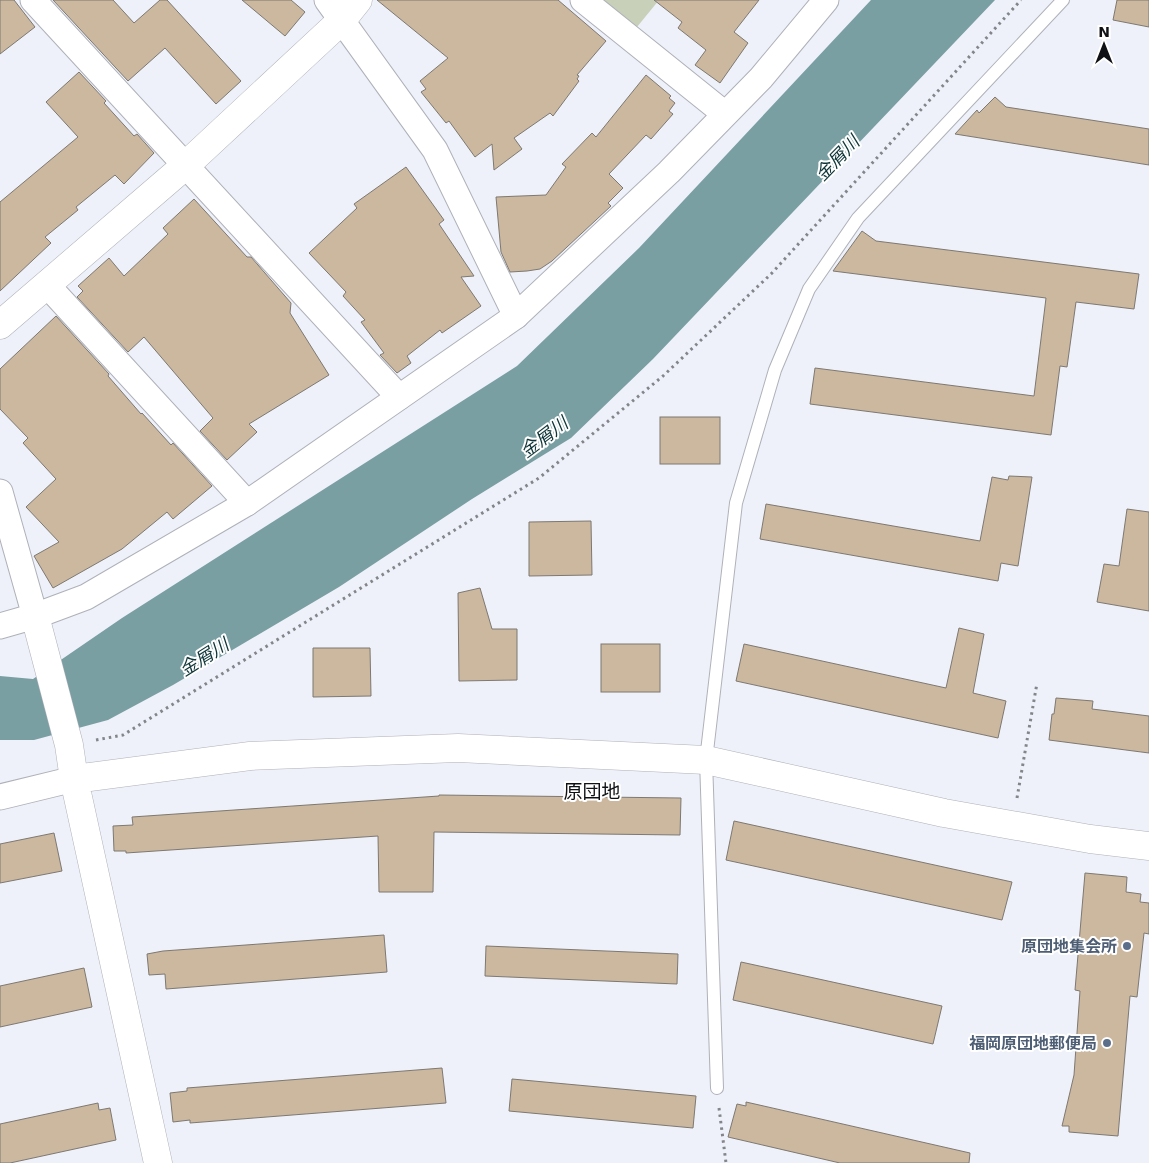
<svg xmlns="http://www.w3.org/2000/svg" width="1149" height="1163" font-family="'DejaVu Sans','Noto Sans JP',sans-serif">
<rect width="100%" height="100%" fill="#eef1f9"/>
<polygon fill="#c8d0b9" points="601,0 659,0 637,27"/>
<polygon fill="#799fa2" points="871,0 995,0 653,359 571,438 472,499 339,587 173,685 108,720 34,740 0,740 0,676 33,679 122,618 517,366 639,248"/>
<g fill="#cbb89e" stroke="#7d7872">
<polygon points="0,0 14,0 35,27 0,54"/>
<polygon points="53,0 113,0 134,23 160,0 167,0 241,81 216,104 165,48 128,81"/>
<polygon points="242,0 291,0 305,12 285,36"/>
<polygon points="377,0 558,0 606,41 577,75 579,76 577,79 579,81 553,116 550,113 514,138 522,149 494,170 492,144 475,157 449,121 446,123 421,92 426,89 420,81 448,58"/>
<polygon points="654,0 759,0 734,32 748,43 720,83 695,65 706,50 678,28 682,22"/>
<polygon points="1117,0 1149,0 1149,27 1113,20"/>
<polygon points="79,72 106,101 104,103 134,136 137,134 154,153 124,184 115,175 76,207 78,210 45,237 51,243 0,291 0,202 78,137 46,102"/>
<polygon points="646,75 671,96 669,98 675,103 669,111 673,114 651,139 646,135 609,174 623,188 608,203 611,206 552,261 540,269 527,271 510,272 501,252 496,197 546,195 566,167 562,164 592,133 596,137"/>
<polygon points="995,97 1006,107 1149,129 1149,165 955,134 977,110 979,113"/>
<polygon points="406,167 444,220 439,224 474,276 461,277 481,306 442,333 440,330 407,356 411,363 397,373 380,355 384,353 361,322 365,320 343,296 346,292 309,253 357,208 354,204"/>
<polygon points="194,199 247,257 251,257 291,303 290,313 329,375 249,424 257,432 227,460 200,431 213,418 144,337 128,352 77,297 83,291 78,286 109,258 124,276 168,234 163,228"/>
<polygon points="862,231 876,241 1139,274 1134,309 1076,302 1067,367 1060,366 1051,435 810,404 815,368 1034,396 1046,298 833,271"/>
<polygon points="56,316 109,374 108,376 141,414 142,413 171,445 173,443 212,486 173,519 167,512 122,549 53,588 34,556 59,542 26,507 56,479 23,443 28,438 0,409 0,369"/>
<rect x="660" y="417" width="60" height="47"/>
<polygon points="1009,476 1032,477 1018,566 1001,563 998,581 760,539 766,504 980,541 992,477 1008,480"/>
<polygon points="1127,509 1149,512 1149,611 1097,602 1104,564 1119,566"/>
<polygon points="591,521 592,575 529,576 529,522"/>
<polygon points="480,588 492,629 517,629 517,680 459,681 458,593"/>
<polygon points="959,628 984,634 973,693 1006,701 998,738 736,681 744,644 946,688"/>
<rect x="601" y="644" width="59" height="48"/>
<polygon points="313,648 370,648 371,696 313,697"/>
<polygon points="1056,698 1093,701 1092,709 1149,716 1149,753 1049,740 1052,714 1054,714"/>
<polygon points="439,795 681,798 680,835 434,832 433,892 379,892 378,836 126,853 126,851 114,851 113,826 133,825 132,817 439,796"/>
<polygon points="734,821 1012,882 1002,920 726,860"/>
<polygon points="54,833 62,871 0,883 0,844"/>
<polygon points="1085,873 1127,877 1126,892 1141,894 1140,902 1149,903 1149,934 1144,933 1137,997 1130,996 1118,1136 1069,1132 1069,1126 1062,1126 1074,1075 1080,991 1075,990"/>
<polygon points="384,935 387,972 166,989 165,974 149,975 147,954 163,951"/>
<polygon points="486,946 678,954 677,984 485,976"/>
<polygon points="741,962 942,1006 933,1044 733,1000"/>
<polygon points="84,968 92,1007 0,1027 0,986"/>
<polygon points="442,1068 446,1103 190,1123 190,1120 173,1122 170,1093 187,1091 187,1088"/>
<polygon points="512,1079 696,1096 693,1128 509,1111"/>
<polygon points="746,1102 970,1153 969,1163 840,1163 728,1137 737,1104 746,1106"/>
<polygon points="98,1103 99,1110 110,1108 116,1140 10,1163 0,1163 0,1124"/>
</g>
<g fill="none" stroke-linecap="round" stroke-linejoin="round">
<g stroke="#afb1b9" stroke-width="14">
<polyline id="lane" points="717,1088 706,760 736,503 775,370 809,289 858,218 1063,0"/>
</g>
<g stroke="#afb1b9" stroke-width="27">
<g id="street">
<polyline points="33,0 399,397"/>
<polyline points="327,0 435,150 516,316"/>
<polyline points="583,0 725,114"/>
<polyline points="47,285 247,503"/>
<polyline points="0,492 35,616"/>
<polyline points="0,626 35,616 86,597 247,503 516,316 669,172 761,78 826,0"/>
<polyline points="0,797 74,779"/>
</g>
</g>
<g stroke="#afb1b9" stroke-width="29">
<g id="secondary">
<polyline points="0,325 186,165 342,20 358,0"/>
<polyline points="35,616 69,745 74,779"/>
<polyline points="158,1163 74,779 250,756 458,748 706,760 944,813 1090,839 1149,846"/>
</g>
</g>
<g stroke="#83858a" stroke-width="3" stroke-dasharray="2.5 4" stroke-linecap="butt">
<polyline points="96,740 123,735 539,478 663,376 771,274 1021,0"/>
<polyline points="1017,798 1037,683"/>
<polyline points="719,1108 726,1163"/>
</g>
<use href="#lane" stroke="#fff" stroke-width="12"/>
<use href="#street" stroke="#fff" stroke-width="25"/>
<use href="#secondary" stroke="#fff" stroke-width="28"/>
</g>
<g fill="#5c6f8a" stroke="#fff" stroke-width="2">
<circle cx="1127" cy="946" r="5"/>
<circle cx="1107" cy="1043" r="5"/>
</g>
<g text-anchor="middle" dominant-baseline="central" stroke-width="4" stroke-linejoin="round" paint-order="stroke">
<g font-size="16" font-weight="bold" fill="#4e5e75" stroke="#fff" text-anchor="end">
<text x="1117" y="946">原団地集会所</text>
<text x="1097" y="1043">福岡原団地郵便局</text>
</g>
<g font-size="18" font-style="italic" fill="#0d3437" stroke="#fff">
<text transform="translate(837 158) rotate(-46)">金屑川</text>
<text transform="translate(544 437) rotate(-37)">金屑川</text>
<text transform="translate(204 657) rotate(-32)">金屑川</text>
</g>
<g font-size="19" fill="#101114" stroke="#fff">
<text x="592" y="791">原団地</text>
</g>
</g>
<g transform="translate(1104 45)" stroke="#ffffff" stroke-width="4" paint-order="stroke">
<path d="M0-4L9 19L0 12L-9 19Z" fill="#101114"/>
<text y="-8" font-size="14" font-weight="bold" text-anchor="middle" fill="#101114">N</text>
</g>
</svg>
